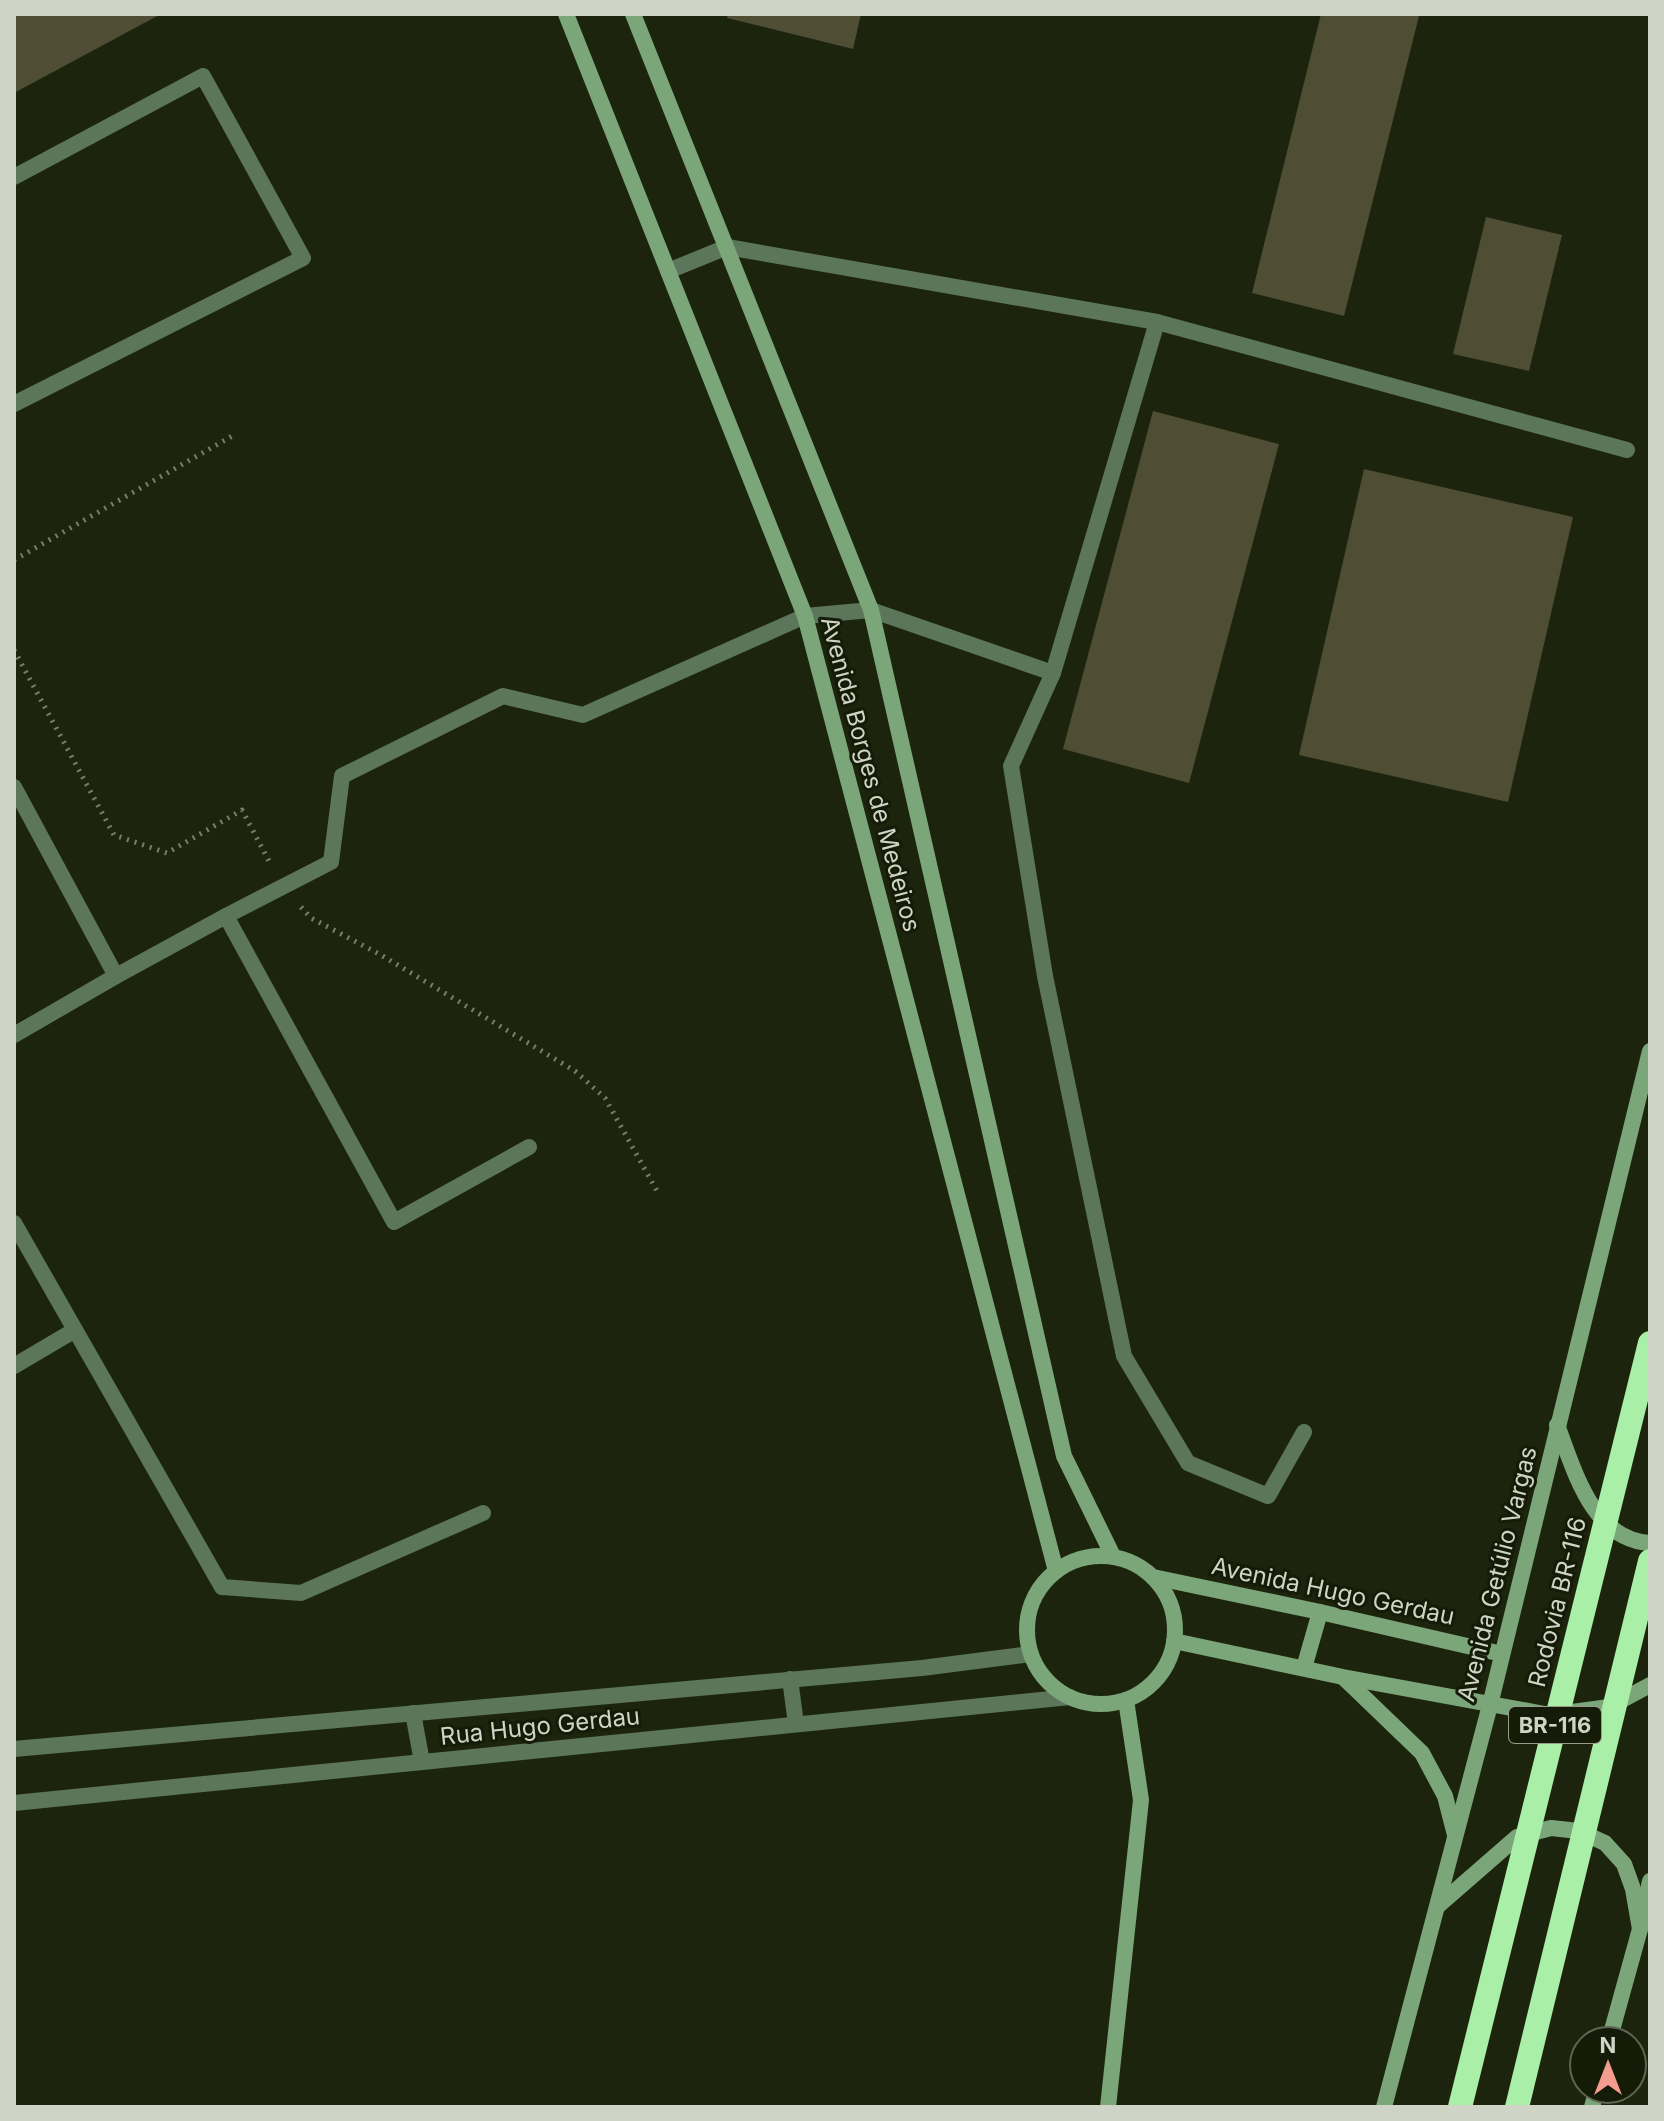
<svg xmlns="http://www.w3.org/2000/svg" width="1664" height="2121" font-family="Inter,sans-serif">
<rect width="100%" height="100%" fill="#1d240e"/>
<g fill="#4f4d34">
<polygon points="14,14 161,14 14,93"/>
<polygon points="728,14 861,14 853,49 727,18"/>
<polygon points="1321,14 1410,14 1419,16 1344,316 1252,293"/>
<polygon points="1486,217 1562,235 1529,371 1453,354"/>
<polygon points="1153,411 1279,444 1189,783 1063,749"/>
<polygon points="1364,469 1573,517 1508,802 1299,755"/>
</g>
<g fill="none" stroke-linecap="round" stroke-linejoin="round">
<g stroke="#787e6c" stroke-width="5" stroke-dasharray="2 6" stroke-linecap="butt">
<polyline points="14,560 234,435"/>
<polyline points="14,650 114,835 167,853 242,810 270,863"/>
<polyline points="301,907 311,918 381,955 575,1071 605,1098 657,1191"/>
</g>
<g stroke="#5b765a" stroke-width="16">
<polyline points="14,177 203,76 303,258 14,404"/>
<polyline points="668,271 727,247 1157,322 1053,673"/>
<polyline points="1157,322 1627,450"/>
<polyline points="14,787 116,976"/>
<polyline points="226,916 331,862 342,776 503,696 583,715 805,616 871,610 1053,673 1011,766 1045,976 1124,1356 1188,1463 1268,1496 1304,1432"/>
<polyline points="14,1035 116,976 226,916 394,1222 529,1147"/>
<polyline points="14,1223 222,1587 301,1593 483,1513"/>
<polyline points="14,1366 75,1330"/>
</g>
<g stroke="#5b765a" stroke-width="16">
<polyline points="790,1679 796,1724"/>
<polyline points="413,1713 422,1762"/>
<polyline points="14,1749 922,1668 1031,1654"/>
<polyline points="14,1803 1070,1697"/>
</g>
<g stroke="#7ba679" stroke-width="16">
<polyline points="566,14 805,616 1056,1571"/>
<polyline points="633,14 871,610 1064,1456 1113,1556"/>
<path d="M1557,1425C1574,1469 1592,1540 1650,1543"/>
<circle cx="1101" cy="1630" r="74"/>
<polyline points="1153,1577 1320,1612 1502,1654"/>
<polyline points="1174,1641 1343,1677 1550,1715 1609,1707 1650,1685"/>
<polyline points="1304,1668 1320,1612"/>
<polyline points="1344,1678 1422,1753 1445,1796 1455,1835"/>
<polyline points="1439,1905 1517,1837 1551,1828 1579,1831 1605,1843 1624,1864 1633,1889 1640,1929"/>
<polyline points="1609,2041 1640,1929 1650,1881"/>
<polyline points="1108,2107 1141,1800 1126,1700"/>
<polyline points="1384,2107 1490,1705 1650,1051"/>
<polyline points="1592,2107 1597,2089"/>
</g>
<g stroke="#a9efa7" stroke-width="24">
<polyline points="1460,2107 1650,1343"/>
<polyline points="1517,2107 1650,1561"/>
</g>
</g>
<g text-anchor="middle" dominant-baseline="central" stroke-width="6" stroke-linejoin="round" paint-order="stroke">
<rect fill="#141b06" stroke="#979c8c" stroke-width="2" x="1509" y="1707" width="92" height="36" rx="6"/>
<g font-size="22" font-weight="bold" fill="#cfd4c6">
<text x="1555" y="1725">BR-116</text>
</g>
<g font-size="24" fill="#cfd4c6" stroke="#141b06">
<text transform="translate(871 774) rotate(75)">Avenida Borges de Medeiros</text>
<text transform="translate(1497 1574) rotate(-76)">Avenida Getúlio Vargas</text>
<text transform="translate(1333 1591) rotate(12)">Avenida Hugo Gerdau</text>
<text transform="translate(1557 1602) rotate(-76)">Rodovia BR-116</text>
<text transform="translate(540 1726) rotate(-6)">Rua Hugo Gerdau</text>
</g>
</g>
<rect width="1664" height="2121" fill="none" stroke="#cfd4c6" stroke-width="32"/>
<g transform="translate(1608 2065)"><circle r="38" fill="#141b06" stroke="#5f6553" stroke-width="2"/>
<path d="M0-6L14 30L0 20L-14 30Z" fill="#f59c91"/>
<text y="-12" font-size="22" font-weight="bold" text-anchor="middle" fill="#cfd4c6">N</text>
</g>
</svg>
